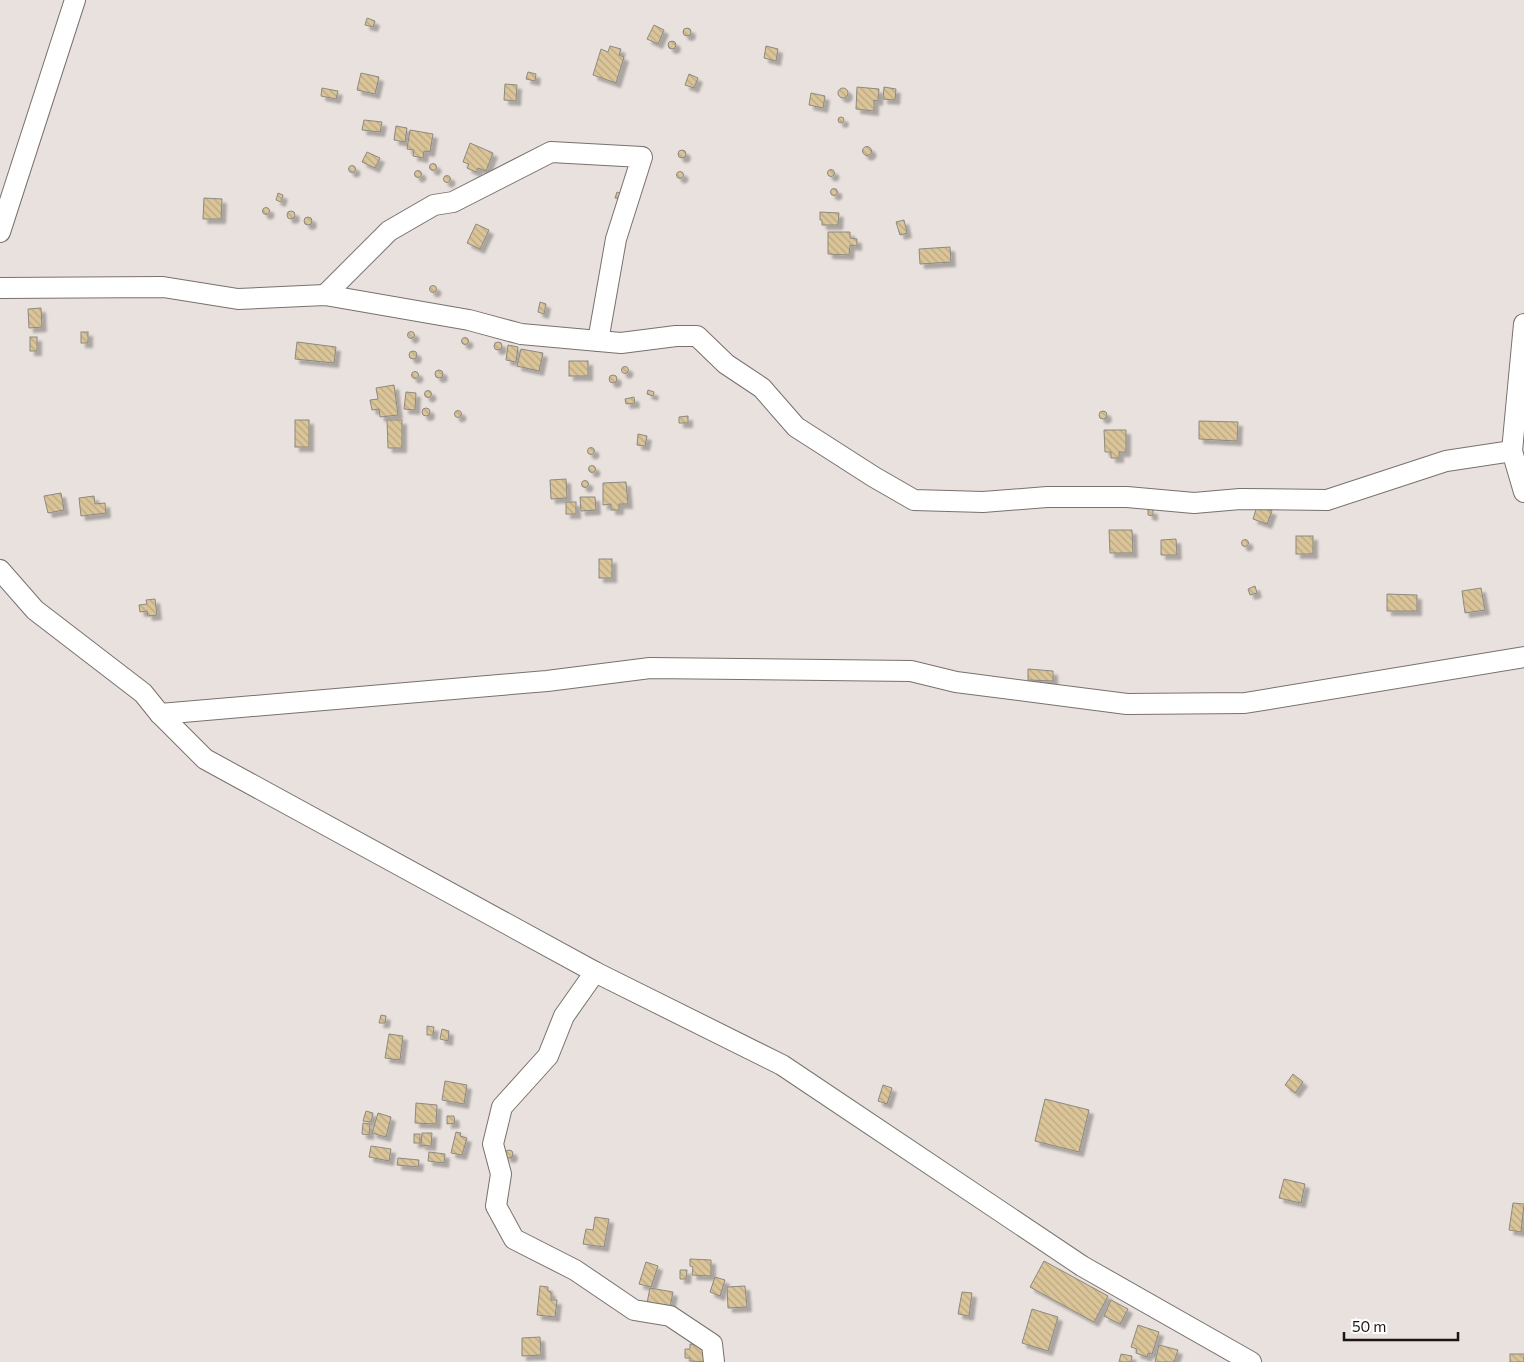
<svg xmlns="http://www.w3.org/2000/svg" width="1524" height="1362" font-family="Commissioner,sans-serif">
<defs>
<pattern id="building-back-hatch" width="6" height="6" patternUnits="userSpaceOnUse" patternTransform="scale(1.25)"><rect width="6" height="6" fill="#dac498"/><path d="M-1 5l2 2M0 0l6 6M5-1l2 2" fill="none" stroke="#baa882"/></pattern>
<filter id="shadow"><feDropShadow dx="4.5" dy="4.5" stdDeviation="1" flood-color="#0004"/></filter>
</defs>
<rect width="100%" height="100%" fill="#e9e1dd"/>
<g fill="url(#building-back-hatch)" stroke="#8c8982" filter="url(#shadow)">
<polygon points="367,18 375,21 373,27 365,25"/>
<polygon points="654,25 664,30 658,44 647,39"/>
<circle cx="687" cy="32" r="4"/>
<circle cx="672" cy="45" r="4"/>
<polygon points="610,46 621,49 619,55 624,57 616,83 593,75 601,49 608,52"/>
<polygon points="766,46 778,49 776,61 764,58"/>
<polygon points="528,72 536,74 535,81 526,79"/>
<polygon points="361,73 379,77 375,94 357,90"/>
<polygon points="689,74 698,78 694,88 685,85"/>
<polygon points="505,84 517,85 516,101 504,100"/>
<polygon points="857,87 879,89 878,101 874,100 874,111 856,109"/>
<polygon points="884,87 896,89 895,100 883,99"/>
<circle cx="843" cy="93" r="5"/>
<polygon points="322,88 338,91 336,99 321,96"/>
<polygon points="811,93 825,96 823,108 809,105"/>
<circle cx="841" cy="120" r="3"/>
<polygon points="364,120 382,122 380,132 362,130"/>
<polygon points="396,126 407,128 405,142 394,140"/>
<polygon points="410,130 433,134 430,152 424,151 423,158 413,156 414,150 407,149"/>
<polygon points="470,143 493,153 486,171 478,168 476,172 467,168 469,164 463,162"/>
<circle cx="867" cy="151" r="4.5"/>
<circle cx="682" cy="154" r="4"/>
<polygon points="367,152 380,158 375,168 362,162"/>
<circle cx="433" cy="167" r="3.5"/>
<circle cx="352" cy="169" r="3.5"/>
<circle cx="831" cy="173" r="3.5"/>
<circle cx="418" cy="174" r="3.5"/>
<circle cx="680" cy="175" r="3.5"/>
<circle cx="447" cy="179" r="3.5"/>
<circle cx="834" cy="192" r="3.5"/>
<polygon points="617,192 622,194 621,199 615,198"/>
<polygon points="278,193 283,195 281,202 276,200"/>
<polygon points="204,198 222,199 221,219 203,219"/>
<circle cx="266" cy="211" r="3.5"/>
<circle cx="291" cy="215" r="4"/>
<polygon points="820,212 839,213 838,225 822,225 822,220 820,220"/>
<circle cx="308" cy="221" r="4"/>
<polygon points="904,220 907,233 900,235 896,222"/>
<polygon points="476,224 489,230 480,249 467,243"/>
<polygon points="828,232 850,232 850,238 857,239 857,246 850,245 849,255 828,254"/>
<polygon points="950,247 951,262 920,264 919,249"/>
<circle cx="433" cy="289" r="3.5"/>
<polygon points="540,302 546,304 544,314 538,312"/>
<polygon points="41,308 42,327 29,328 28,309"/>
<circle cx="411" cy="335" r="3.5"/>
<rect x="81" y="332" width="7" height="11"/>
<rect x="30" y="337" width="7" height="14"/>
<circle cx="465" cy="341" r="3.5"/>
<polygon points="297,342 336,347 334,363 295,359"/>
<circle cx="498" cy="346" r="4"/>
<polygon points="508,345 518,347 516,362 506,360"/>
<polygon points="521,349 543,353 539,371 517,366"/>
<circle cx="413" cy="355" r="4"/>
<rect x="569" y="361" width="19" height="15"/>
<circle cx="625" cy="370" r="3.5"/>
<circle cx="439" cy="374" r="4"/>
<circle cx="415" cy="375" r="3.5"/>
<circle cx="613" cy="379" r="4"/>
<polygon points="394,385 398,415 380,417 379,409 372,410 370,400 378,399 376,388"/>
<polygon points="648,390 654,392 653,396 647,394"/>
<circle cx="428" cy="394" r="3.5"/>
<polygon points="406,392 416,393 415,410 404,409"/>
<polygon points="634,397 635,403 626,404 625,399"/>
<circle cx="426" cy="412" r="4"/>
<circle cx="458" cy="414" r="3.5"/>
<circle cx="1103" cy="415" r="4"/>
<polygon points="688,416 688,423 679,423 679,417"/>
<rect x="295" y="420" width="14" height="27"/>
<polygon points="387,420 402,420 402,448 388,448"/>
<polygon points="1199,421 1238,422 1237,441 1199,439"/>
<polygon points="1104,430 1126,430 1126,452 1119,452 1119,458 1111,458 1111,452 1105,452"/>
<polygon points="638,434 647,436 645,446 637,445"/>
<circle cx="591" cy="451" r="3.5"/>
<circle cx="592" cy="469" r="3.5"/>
<polygon points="566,479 567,498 551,499 550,480"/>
<circle cx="585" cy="484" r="3.5"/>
<polygon points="626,482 628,504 619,504 619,510 611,510 611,504 603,505 603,483"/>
<polygon points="61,493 64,510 48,513 44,496"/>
<polygon points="94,496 95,504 105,503 106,513 81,516 79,498"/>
<polygon points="580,497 595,497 596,510 581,511"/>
<rect x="566" y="502" width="10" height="12"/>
<polygon points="1257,506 1272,511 1267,524 1253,519"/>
<polygon points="1148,509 1153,510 1153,516 1148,515"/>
<polygon points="1109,530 1132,530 1133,553 1110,553"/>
<rect x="1296" y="536" width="17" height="18"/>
<polygon points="1176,539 1177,555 1161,555 1161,540"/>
<circle cx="1245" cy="543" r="3.5"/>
<rect x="599" y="559" width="13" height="19"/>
<polygon points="1255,586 1257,593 1250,595 1248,589"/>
<polygon points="1481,588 1485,610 1465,613 1462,591"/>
<polygon points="1387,594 1417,595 1417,611 1387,611"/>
<polygon points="155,599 157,615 148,616 147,611 140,612 139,605 147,604 146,600"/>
<polygon points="1028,669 1053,671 1053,681 1028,680"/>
<polygon points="381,1015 386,1016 385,1023 379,1023"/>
<polygon points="427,1026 434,1027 433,1035 427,1035"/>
<polygon points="442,1029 449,1031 448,1041 440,1039"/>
<polygon points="389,1034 403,1036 400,1060 385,1058"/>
<polygon points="1293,1074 1303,1082 1295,1093 1285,1085"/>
<polygon points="445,1081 467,1085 464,1104 442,1100"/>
<polygon points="883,1085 892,1088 887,1104 878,1101"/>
<polygon points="1045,1099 1089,1110 1079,1152 1035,1141"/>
<polygon points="416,1103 437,1105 436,1124 415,1123"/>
<polygon points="366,1111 373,1113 371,1122 363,1121"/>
<polygon points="378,1113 391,1117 386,1137 372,1133"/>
<polygon points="447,1116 454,1116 455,1123 447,1124"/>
<polygon points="363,1123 370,1124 369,1135 362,1134"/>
<polygon points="456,1132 461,1133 460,1136 467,1138 462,1155 451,1153"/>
<polygon points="422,1133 432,1133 431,1146 421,1145"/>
<rect x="414" y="1134" width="6" height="9"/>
<polygon points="371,1146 391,1149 389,1161 369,1157"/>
<circle cx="509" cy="1154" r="4"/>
<polygon points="429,1152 445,1154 444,1163 428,1161"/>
<polygon points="398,1158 419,1160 418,1167 397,1165"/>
<polygon points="1284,1179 1305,1184 1301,1203 1279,1198"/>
<polygon points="1513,1203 1524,1204 1521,1232 1509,1230"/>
<polygon points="595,1217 609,1219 604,1247 583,1244 586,1229 593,1230"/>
<polygon points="690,1259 711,1260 711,1276 692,1275 693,1267 690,1266"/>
<polygon points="1044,1261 1108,1296 1094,1322 1030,1287"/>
<polygon points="646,1262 658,1266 651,1287 639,1284"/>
<polygon points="680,1270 687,1270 686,1279 680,1279"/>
<polygon points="715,1277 725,1280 720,1296 710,1292"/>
<polygon points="540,1286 548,1287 548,1291 551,1292 551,1300 557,1300 555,1317 537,1315"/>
<polygon points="745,1286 747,1307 728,1308 727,1287"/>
<polygon points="650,1288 673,1292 670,1307 647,1303"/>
<polygon points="962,1292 972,1293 969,1316 958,1314"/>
<polygon points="1111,1300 1128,1309 1120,1324 1104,1316"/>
<polygon points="1032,1309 1058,1317 1048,1351 1022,1343"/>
<polygon points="1138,1325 1159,1332 1152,1354 1148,1353 1147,1357 1136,1353 1137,1349 1131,1347"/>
<polygon points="540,1337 541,1355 522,1356 522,1338"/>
<polygon points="690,1344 708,1346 708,1362 690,1361 690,1358 685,1358 685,1349 690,1349"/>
<polygon points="1159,1345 1178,1350 1174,1362 1155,1362"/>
<polygon points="1121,1354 1132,1356 1131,1362 1119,1362"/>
<rect x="1510" y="1354" width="14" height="8"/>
</g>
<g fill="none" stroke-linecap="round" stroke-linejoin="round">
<g stroke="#78716d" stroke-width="22">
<g id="minor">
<polyline points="0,232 75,0"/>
<polyline points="0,288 163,287 238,299 325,295 469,320 521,334 621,343 676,336 697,336 726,364 762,388 796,427 874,477 914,500 983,502 1047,497 1127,497 1194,503 1240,499 1327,500 1446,461 1512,451"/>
<polyline points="325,295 389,231 434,205 453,202 551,152 642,157 616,239 598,341"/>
<polyline points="1524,324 1512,451 1524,492"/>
<polyline points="0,570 35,610 143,693 160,714 205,759 595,972 782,1065 1082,1266 1251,1362"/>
<polyline points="160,714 547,681 650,668 911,671 956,682 1127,704 1245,703 1524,657"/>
<polyline points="595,972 564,1016 548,1056 502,1107 493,1144 501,1174 496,1206 514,1239 575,1270 634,1310 670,1316 712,1344 714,1362"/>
</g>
</g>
<use href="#minor" stroke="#fff" stroke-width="20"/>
</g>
<path d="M1344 1332v8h114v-8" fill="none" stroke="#191615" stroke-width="2.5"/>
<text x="1352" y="1332" font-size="15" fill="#191615" stroke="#ffffff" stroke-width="4" paint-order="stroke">50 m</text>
</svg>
